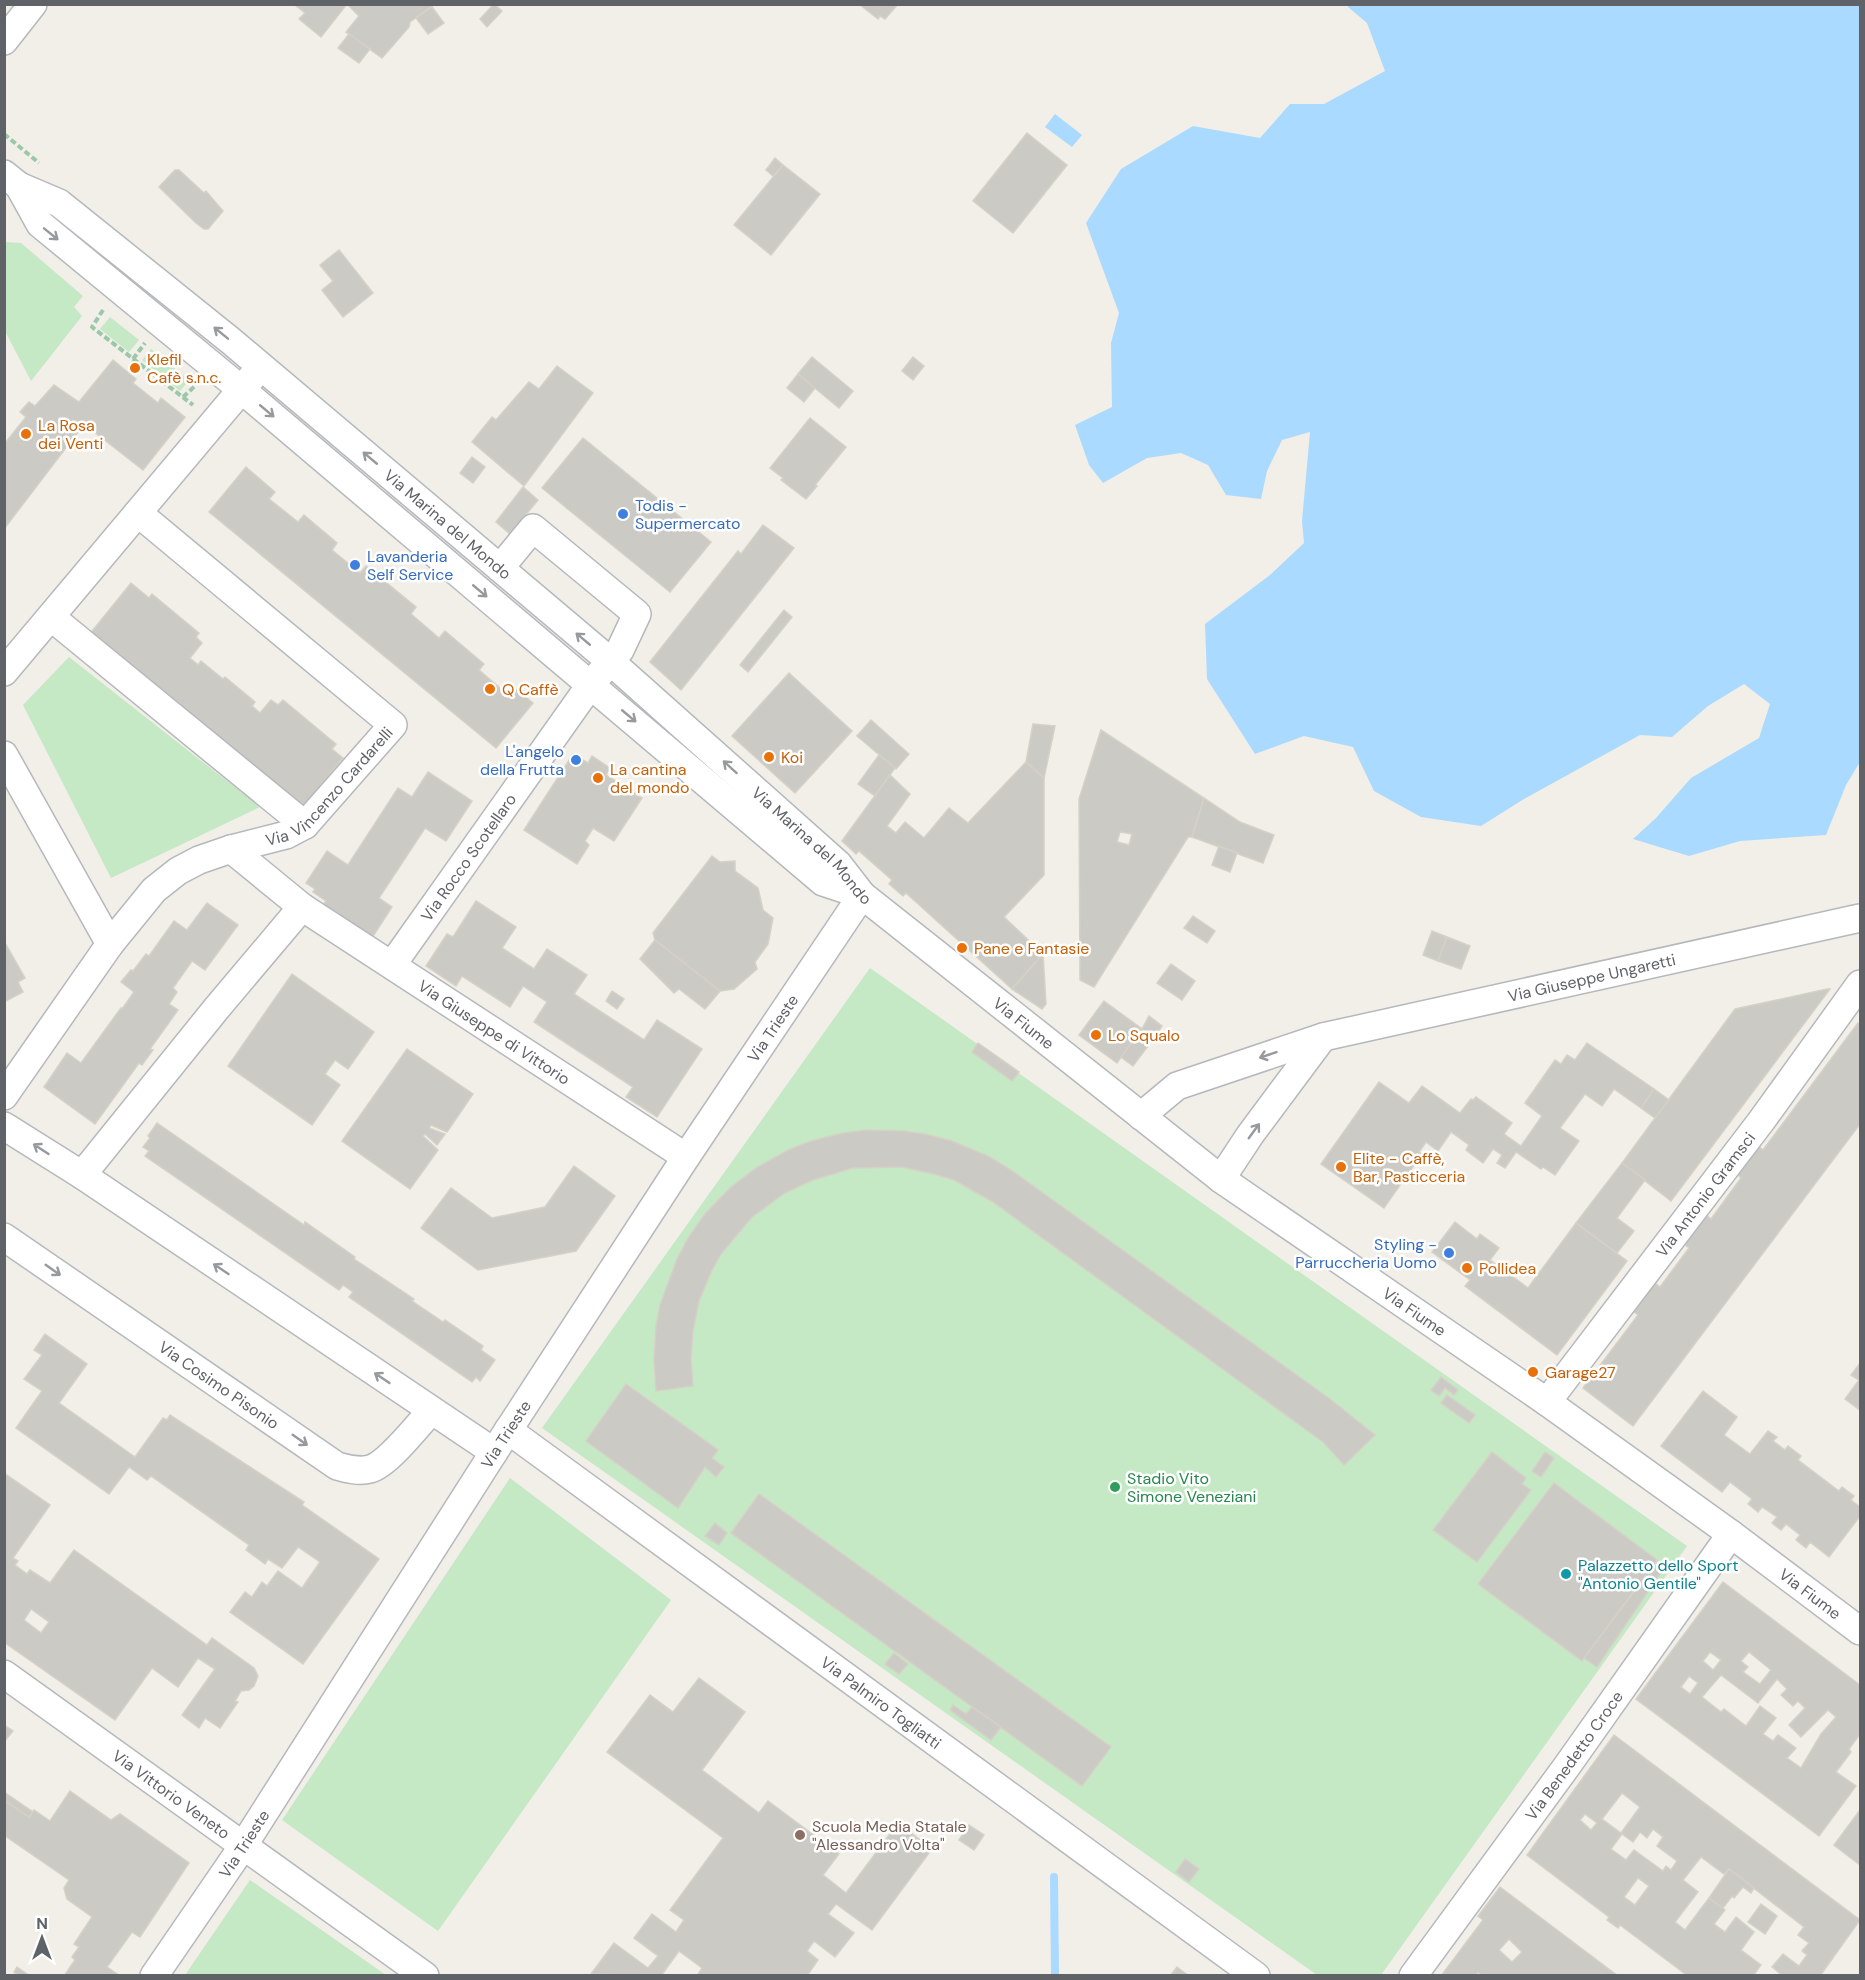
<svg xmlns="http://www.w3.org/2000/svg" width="1865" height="1980" font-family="'DM Sans',sans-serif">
<rect width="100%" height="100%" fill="#f1efe8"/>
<g fill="#c5e8c5">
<polygon points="5,242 21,243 83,296 74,307 82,316 31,381 5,331"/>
<polygon points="110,317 139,340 129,352 100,329"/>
<polygon points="151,349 189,380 180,391 142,360"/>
<polygon points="69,657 260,807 111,878 23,705"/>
<polygon points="870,968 1687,1546 1381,1975 1317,1975 542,1428"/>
<polygon points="510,1478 671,1600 438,1931 282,1820"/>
<polygon points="250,1880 386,1975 185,1975"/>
</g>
<g fill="#aadaff">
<polygon points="1348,5 1860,5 1860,762 1846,785 1826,835 1740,841 1689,856 1633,839 1656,818 1691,778 1759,738 1770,704 1744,684 1708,706 1672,737 1640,735 1524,799 1481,826 1421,817 1374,791 1353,747 1304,736 1255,754 1207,679 1205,624 1270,575 1304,543 1302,521 1310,432 1282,440 1267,471 1261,499 1226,495 1208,465 1181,453 1147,458 1103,483 1089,465 1075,425 1112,407 1111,343 1119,313 1086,223 1121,169 1193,126 1260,138 1290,104 1324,104 1385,71 1367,23 1348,7"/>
<polygon points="1055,114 1082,135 1072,147 1045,127"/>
</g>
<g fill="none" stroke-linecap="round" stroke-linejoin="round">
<polyline stroke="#aadaff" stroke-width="8" points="1054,1877 1055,1976"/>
</g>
<g fill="#cccac5" stroke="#d6d1c6" stroke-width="1.5" fill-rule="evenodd">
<polygon points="347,4 321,37 299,19 305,13 295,5"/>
<polygon points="435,4 410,22 409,27 382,58 346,32 359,16 347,4"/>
<polygon points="494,4 502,11 487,27 480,19"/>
<polygon points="859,4 898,4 885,19 880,16 878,19"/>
<polygon points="432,7 444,23 428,34 416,18"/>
<polygon points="349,34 370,49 359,63 338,48"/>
<polygon points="1027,133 1067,165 1013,233 973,201"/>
<polygon points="775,158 783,165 773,176 766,170"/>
<polygon points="783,165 820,194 771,255 734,225"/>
<polygon points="175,170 179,170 204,193 206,191 223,211 208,229 204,229 196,223 159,187"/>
<polygon points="339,250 373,293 343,317 322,290 333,281 320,265"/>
<polygon points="812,357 853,391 839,408 798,374"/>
<polygon points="913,357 924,366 913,380 902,371"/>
<polygon points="113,360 136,379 133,383 158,403 161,398 185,417 143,470 84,424 4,529 4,441 6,442 26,417 20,412 29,402 35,406 54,385 79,402"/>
<polygon points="557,366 593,393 524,486 472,442 492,417 496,420 529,382 539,389"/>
<polygon points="798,374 815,388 804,402 787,388"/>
<polygon points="810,418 846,447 815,485 817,486 806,499 781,480 783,478 770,468"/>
<polygon points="583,438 711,542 670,592 542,488"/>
<polygon points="472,457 485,467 473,483 460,473"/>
<polygon points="246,467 275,492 269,499 298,522 304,515 337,543 332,550 360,573 366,566 416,607 411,614 439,638 445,631 484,664 479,670 507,694 513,687 533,703 496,748 209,512"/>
<polygon points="523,487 538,500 510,534 496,522"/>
<polygon points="763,525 794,548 681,690 650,662 738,551 741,554"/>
<polygon points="131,583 149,598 152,594 199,633 196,637 202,643 190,658 198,665 201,661 223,679 225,677 255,702 252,706 260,713 271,700 278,705 283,700 336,744 332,749 343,758 301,809 89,635"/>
<polygon points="784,610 792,617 748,672 740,665"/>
<polygon points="789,673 852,731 795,793 732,736"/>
<polygon points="871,720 909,754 896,769 857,736"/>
<polygon points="1033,724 1055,726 1044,778 1026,762"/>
<path d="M1101,730L1204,798L1192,837H1188L1094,987L1080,980L1079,799ZM1120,832L1132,834L1129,845L1117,842Z"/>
<polygon points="573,754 588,763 592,756 610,768 606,775 642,798 614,841 593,828 585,841 589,845 577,864 524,830"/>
<polygon points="879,755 895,768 875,796 858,784"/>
<polygon points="1026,762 1044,778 1044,875 1004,917 1043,954 1012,989 906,893 903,896 889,884 892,880 859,851 856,854 842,841 890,775 910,794 887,826 896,833 905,822 924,838 949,808 968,823"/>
<polygon points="428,772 472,801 446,841 425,828 379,898 392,907 370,941 323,905 326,901 313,892 315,889 306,883 327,851 348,865 398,788 412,797"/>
<polygon points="1204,798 1240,822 1274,835 1263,863 1192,837"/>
<polygon points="1219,846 1237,853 1230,872 1212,865"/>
<polygon points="712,856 720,862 735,861 735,871 758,888 763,910 773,918 768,944 755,962 757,969 734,989 720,991 655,940 653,933"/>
<polygon points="476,901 516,927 502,948 534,969 547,949 587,975 574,994 644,1040 657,1020 702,1049 657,1117 626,1097 633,1087 534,1022 547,1002 523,986 510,1007 462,976 456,986 426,966 447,934 453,937"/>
<polygon points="207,903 238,925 205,970 192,961 173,988 177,992 169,1004 178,1010 150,1049 153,1050 142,1065 139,1063 95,1124 44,1087 67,1053 81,1063 121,1008 122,1009 134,992 121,982 131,970 133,971 146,954 149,956 174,921 187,930"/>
<polygon points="1193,916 1215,931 1207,943 1184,928"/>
<polygon points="1432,931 1447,937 1438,961 1423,955"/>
<polygon points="1447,937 1470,946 1461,969 1438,961"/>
<polygon points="655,940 720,991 705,1009 679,989 674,993 640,959"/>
<polygon points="4,941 25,978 18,982 23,992 4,1002"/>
<polygon points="1043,954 1046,1004 1042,1009 1012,989"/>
<polygon points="1171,964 1195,981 1182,1000 1157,983"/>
<polygon points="292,974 374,1032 348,1069 335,1060 325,1074 340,1085 312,1125 228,1066"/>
<polygon points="1827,989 1830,989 1671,1201 1622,1163 1735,1009"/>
<polygon points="612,991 624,999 617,1009 606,1001"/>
<polygon points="1104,1001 1142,1029 1117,1063 1079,1035"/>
<polygon points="1149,1016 1162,1026 1154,1038 1142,1029"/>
<polygon points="1858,1023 1860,1025 1860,1124 1633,1426 1583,1388 1638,1315 1633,1311 1655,1283 1660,1287 1689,1248 1684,1244 1706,1215 1711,1219 1741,1178 1737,1174 1758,1146 1763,1150"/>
<polygon points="1142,1029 1154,1038 1133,1066 1121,1057"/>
<polygon points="978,1043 1019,1072 1012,1081 972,1052"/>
<polygon points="1587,1043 1654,1089 1641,1108 1614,1089 1602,1106 1585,1094 1560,1128 1579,1141 1555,1175 1543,1167 1541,1169 1516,1152 1505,1168 1497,1163 1502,1155 1493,1149 1483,1163 1466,1150 1469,1145 1451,1132 1438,1151 1426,1142 1419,1152 1422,1154 1384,1208 1321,1164 1379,1082 1409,1103 1422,1086 1460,1113 1471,1099 1473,1100 1476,1097 1512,1123 1504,1134 1521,1146 1542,1116 1525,1103 1555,1060 1561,1064 1567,1055 1575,1060"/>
<polygon points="407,1049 473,1094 447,1132 431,1125 429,1128 445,1134 437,1145 425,1134 423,1136 438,1150 410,1189 342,1141"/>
<polygon points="1654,1089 1669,1100 1655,1118 1641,1108"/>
<polygon points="157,1123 304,1225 305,1222 355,1257 354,1259 414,1299 412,1301 443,1322 445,1320 483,1346 481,1350 495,1360 480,1381 476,1377 472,1382 349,1297 353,1292 343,1285 339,1290 145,1156 149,1151 143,1147 150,1138 148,1136"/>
<polygon points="867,1130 904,1131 925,1134 952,1141 990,1157 1011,1170 1330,1399 1375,1435 1344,1465 1323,1442 993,1202 954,1180 934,1174 901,1167 853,1168 813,1180 785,1193 752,1217 721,1254 711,1272 699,1301 693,1331 691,1358 693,1386 656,1391 654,1358 656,1326 660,1305 677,1259 688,1238 705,1214 730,1188 756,1168 788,1150 811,1141 843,1133"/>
<polygon points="1622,1163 1645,1180 1617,1218 1634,1231 1617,1253 1576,1223"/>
<polygon points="574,1166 615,1196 576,1251 478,1270 421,1228 451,1188 492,1218 545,1207"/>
<polygon points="1455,1222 1477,1239 1480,1234 1499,1248 1490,1260 1528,1288 1576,1223 1627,1261 1557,1355 1465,1286 1470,1280 1432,1252"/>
<polygon points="45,1334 87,1364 59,1403 135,1457 163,1418 167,1420 170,1415 304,1502 302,1505 379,1559 303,1664 230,1612 245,1592 252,1597 262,1582 267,1586 278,1571 302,1588 320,1562 298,1547 282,1568 268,1559 265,1564 246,1550 249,1545 151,1476 147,1480 129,1467 109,1494 16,1428 42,1391 24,1379 42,1355 34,1350"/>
<polygon points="1860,1363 1860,1410 1845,1399 1859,1380 1851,1375"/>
<polygon points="1441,1377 1458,1390 1454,1395 1445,1388 1439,1396 1431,1390"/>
<polygon points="626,1384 718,1450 712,1458 724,1467 716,1477 705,1467 678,1508 586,1441"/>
<polygon points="1703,1391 1737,1417 1724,1435 1750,1454 1768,1431 1777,1437 1773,1441 1785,1450 1788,1446 1801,1456 1798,1460 1839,1491 1842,1487 1854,1496 1851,1500 1860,1507 1860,1516 1829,1557 1810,1542 1806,1548 1796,1540 1800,1535 1786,1524 1781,1530 1772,1523 1777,1517 1762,1507 1758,1512 1748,1504 1752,1499 1730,1482 1722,1492 1661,1446"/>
<polygon points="1447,1395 1475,1415 1469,1423 1441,1403"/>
<polygon points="1492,1452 1526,1478 1522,1484 1531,1490 1477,1562 1433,1530"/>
<polygon points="1545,1452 1554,1458 1541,1477 1532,1471"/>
<path d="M4,1473L50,1505L13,1558L18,1561L15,1565L27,1574L30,1570L50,1583L74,1550L207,1645L212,1638L254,1668L258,1676L254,1686L249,1690L241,1691L235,1701L238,1702L220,1728L205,1718L199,1728L182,1715L215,1669L198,1658L178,1687L152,1668L115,1720L4,1642ZM31,1609L49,1622L41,1633L24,1620Z"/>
<polygon points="1554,1483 1657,1560 1582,1661 1478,1584"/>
<polygon points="759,1494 1111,1747 1082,1786 731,1533"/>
<polygon points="715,1523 727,1533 719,1545 705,1536"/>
<polygon points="1654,1565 1662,1571 1597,1667 1584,1658"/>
<path d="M1723,1582L1860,1685V1734L1849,1749L1851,1752L1836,1772L1856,1786L1819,1836L1636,1699ZM1710,1652L1721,1660L1713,1670L1703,1661ZM1749,1652L1771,1670L1760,1684L1743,1672L1748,1667L1741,1661ZM1721,1675L1758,1703L1777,1679L1787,1689L1781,1695L1793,1706L1798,1701L1805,1708L1789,1725L1801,1737L1828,1710L1836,1717L1821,1734L1801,1768L1787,1758L1796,1748L1778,1735L1773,1741L1763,1734L1776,1718L1760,1706L1746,1726L1724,1709L1721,1712L1702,1697ZM1689,1676L1698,1683L1690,1694L1681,1687Z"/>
<polygon points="894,1653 908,1664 899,1674 885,1664"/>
<polygon points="699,1678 745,1712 702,1770 759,1813 768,1801 839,1854 823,1875 846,1893 898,1823 932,1849 872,1930 836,1904 828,1914 854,1933 835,1957 814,1941 807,1951 818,1960 807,1976 697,1976 702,1968 679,1951 661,1976 591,1974 614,1943 648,1968 658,1956 634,1938 652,1914 676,1932 684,1920 670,1910 723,1838 607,1752 650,1695 673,1712"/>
<polygon points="953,1705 966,1714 972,1707 1001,1727 991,1740 950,1710"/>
<polygon points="4,1725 13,1731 4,1742"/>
<path d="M1614,1735L1860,1920L1820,1976H1783L1772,1967L1783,1954L1799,1966L1807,1955L1802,1951L1809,1943L1798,1935L1804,1927L1729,1869L1724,1874L1701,1857L1683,1880L1698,1892L1675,1922L1685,1930L1709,1898L1725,1910L1714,1924L1725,1932L1736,1917L1754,1932L1741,1950L1761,1965L1753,1976H1688L1620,1925L1618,1928L1607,1920L1609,1917L1527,1855ZM1622,1793L1640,1807L1621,1833L1602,1819ZM1585,1814L1597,1823L1591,1830L1580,1820ZM1653,1829L1663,1837L1657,1846L1677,1861L1671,1870L1666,1866L1663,1871L1634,1850L1626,1860L1611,1849L1622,1834L1633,1842L1640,1832L1647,1838ZM1638,1878L1649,1886L1635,1905L1624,1897Z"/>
<polygon points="70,1791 111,1820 120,1814 189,1863 140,1937 132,1932 107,1967 120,1976 64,1976 75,1960 72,1957 79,1947 74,1944 92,1917 67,1899 64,1888 69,1880 4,1835 4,1800 29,1817 34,1810 50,1821"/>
<polygon points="4,1792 33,1812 29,1817 4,1800"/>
<polygon points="1860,1810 1860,1865 1834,1845"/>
<polygon points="969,1825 984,1835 974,1850 959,1840"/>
<polygon points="1185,1859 1199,1869 1189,1882 1176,1872"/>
<polygon points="1729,1869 1754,1888 1751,1893 1743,1887 1734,1898 1732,1896 1723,1908 1709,1898"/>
<path d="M1500,1887L1618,1976H1483L1478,1972L1475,1976H1441L1483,1920L1478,1916ZM1509,1939L1522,1952L1512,1962L1499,1950Z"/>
<polygon points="1761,1904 1777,1916 1765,1934 1748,1922"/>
<polygon points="17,1967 30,1976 19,1976 14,1972"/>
<polygon points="1177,1967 1189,1976 1170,1976"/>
</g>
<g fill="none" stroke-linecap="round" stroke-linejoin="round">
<g stroke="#b5b8bc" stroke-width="30">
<g id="minor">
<polyline points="4,41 33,4"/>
<path id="s1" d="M4,174L19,186L59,203L231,341L610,661L838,864L862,895L1221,1179L1547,1402L1731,1534L1860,1631"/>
<polyline points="19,186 40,224 242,390 823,882 862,895"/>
<polyline points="51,617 305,825"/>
<polyline points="4,672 252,377"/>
<polyline points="4,755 110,944"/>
<path id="s2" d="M231,849L302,907L686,1157"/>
<path id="s3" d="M392,965L591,684L620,650L637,614L533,528L500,568"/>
<path id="s4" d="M4,1096L110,944L154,890L178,871L199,860L231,849L286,835L305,825L393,725L138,513"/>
<path id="s5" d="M1141,1116L1177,1086L1323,1037L1860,918"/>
<polyline points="4,1126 82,1175 494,1452"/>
<polyline points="82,1175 216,1009 302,907"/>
<polyline points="1221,1179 1250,1135 1323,1037"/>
<path id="s6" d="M4,1237L337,1466C348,1469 359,1472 370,1469C388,1464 417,1426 431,1411"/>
<path id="s7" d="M1547,1402L1762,1120L1860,984"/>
<path id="s8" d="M508,1430L1256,1976"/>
<path id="s9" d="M4,1674L425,1976"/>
<path id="s10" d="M154,1976L243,1846L494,1452L686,1157L862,895"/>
<path id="s11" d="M1413,1976L1567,1766L1731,1534"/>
</g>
</g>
<g stroke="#9cc7a9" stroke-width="4" stroke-dasharray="6 3" stroke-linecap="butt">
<polyline points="4,134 39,163"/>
<polyline points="103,310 92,327 193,405"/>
<polyline points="133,359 145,343"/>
<polyline points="183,397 195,386"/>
</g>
<use href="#minor" stroke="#fff" stroke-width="27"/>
</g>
<defs><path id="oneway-shaft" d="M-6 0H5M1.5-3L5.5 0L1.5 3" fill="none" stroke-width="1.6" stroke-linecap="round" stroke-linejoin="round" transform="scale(1.5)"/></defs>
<g stroke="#979a9d">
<use href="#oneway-shaft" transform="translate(51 234) rotate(39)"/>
<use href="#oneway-shaft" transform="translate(221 333) rotate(-141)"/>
<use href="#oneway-shaft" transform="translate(267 411) rotate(40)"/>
<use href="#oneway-shaft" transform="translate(370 458) rotate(-140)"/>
<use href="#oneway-shaft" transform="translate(480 591) rotate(40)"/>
<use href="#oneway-shaft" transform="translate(583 639) rotate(-140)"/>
<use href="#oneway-shaft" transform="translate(629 716) rotate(40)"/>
<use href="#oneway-shaft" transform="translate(730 767) rotate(-138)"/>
<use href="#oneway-shaft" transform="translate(1268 1055) rotate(161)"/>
<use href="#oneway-shaft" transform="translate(1254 1131) rotate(-54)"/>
<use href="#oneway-shaft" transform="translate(41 1149) rotate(-147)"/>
<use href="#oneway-shaft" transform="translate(221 1269) rotate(-146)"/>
<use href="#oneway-shaft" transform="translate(53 1270) rotate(35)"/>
<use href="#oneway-shaft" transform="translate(382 1378) rotate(-146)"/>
<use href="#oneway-shaft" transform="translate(300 1440) rotate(35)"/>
</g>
<g fill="#e8710a" stroke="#fff" stroke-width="2">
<circle cx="135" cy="368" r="6"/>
<circle cx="26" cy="434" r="6"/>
<circle cx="490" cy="689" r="6"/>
<circle cx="769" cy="757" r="6"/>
<circle cx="598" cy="778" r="6"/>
<circle cx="962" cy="948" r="6"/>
<circle cx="1096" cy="1035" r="6"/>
<circle cx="1341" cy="1167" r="6"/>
<circle cx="1467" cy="1268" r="6"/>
<circle cx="1533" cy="1372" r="6"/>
</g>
<g fill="#3f7fe0" stroke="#fff" stroke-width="2">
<circle cx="623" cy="514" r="6"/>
<circle cx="355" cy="565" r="6"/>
<circle cx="576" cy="760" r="6"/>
<circle cx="1449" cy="1253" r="6"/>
</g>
<circle fill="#2e9e5b" stroke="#fff" stroke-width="2" cx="1115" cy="1487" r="6"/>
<circle fill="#0f9aa8" stroke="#fff" stroke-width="2" cx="1566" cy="1574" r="6"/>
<circle fill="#8d6e63" stroke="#fff" stroke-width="2" cx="800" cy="1835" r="6"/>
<g text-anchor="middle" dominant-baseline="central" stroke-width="5" stroke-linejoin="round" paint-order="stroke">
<g font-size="16" fill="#c56008" stroke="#fff" text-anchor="start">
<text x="147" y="359">Klefil<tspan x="147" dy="18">Cafè s.n.c.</tspan></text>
<text x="38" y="425">La Rosa<tspan x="38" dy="18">dei Venti</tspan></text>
<text x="502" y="689">Q Caffè</text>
<text x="781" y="757">Koi</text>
<text x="610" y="769">La cantina<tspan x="610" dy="18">del mondo</tspan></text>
<text x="974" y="948">Pane e Fantasie</text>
<text x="1108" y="1035">Lo Squalo</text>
<text x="1353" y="1158">Elite - Caffè,<tspan x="1353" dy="18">Bar, Pasticceria</tspan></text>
<text x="1479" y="1268">Pollidea</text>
<text x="1545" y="1372">Garage27</text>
</g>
<g font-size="16" fill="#366cbe" stroke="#fff" text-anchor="start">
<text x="635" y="505">Todis -<tspan x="635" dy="18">Supermercato</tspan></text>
<text x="367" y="556">Lavanderia<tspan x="367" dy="18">Self Service</tspan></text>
<text x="564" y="751" text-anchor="end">L'angelo<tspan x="564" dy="18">della Frutta</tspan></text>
<text x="1437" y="1244" text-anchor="end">Styling -<tspan x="1437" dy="18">Parruccheria Uomo</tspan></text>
</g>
<g font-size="16" fill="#5f6368" stroke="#fff">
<text stroke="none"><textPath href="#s1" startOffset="567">Via Marina del Mondo</textPath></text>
<text stroke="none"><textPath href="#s4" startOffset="464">Via Vincenzo Cardarelli</textPath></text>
<text stroke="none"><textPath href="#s1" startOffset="1053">Via Marina del Mondo</textPath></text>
<text stroke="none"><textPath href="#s3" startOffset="132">Via Rocco Scotellaro</textPath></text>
<text stroke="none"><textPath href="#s5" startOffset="476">Via Giuseppe Ungaretti</textPath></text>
<text stroke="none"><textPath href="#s1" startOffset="1330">Via Fiume</textPath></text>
<text stroke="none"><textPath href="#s10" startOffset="1132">Via Trieste</textPath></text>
<text stroke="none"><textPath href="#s2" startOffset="321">Via Giuseppe di Vittorio</textPath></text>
<text stroke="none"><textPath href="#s7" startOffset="261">Via Antonio Gramsci</textPath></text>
<text stroke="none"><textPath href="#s1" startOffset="1816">Via Fiume</textPath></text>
<text stroke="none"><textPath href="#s6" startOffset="261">Via Cosimo Pisonio</textPath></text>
<text stroke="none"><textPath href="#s10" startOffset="646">Via Trieste</textPath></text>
<text stroke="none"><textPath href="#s1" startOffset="2302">Via Fiume</textPath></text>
<text stroke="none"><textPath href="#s8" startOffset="462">Via Palmiro Togliatti</textPath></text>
<text stroke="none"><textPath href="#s11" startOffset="273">Via Benedetto Croce</textPath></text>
<text stroke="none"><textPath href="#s9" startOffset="206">Via Vittorio Veneto</textPath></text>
<text stroke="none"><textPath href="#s10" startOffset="160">Via Trieste</textPath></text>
</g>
<g font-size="16" fill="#27864d" stroke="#fff" text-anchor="start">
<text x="1127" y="1478">Stadio Vito<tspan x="1127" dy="18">Simone Veneziani</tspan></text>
</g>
<g font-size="16" fill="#0d838f" stroke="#fff" text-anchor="start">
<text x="1578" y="1565">Palazzetto dello Sport<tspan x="1578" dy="18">"Antonio Gentile"</tspan></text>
</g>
<g font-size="16" fill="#785e54" stroke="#fff" text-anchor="start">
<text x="812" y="1826">Scuola Media Statale<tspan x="812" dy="18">"Alessandro Volta"</tspan></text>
</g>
</g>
<rect width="1865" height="1980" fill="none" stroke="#5f6368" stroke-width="12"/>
<g transform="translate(42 1938)" stroke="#ffffff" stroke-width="4.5" paint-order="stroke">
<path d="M0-4.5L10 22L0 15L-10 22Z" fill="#5f6368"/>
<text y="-9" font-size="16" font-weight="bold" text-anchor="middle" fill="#5f6368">N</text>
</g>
</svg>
